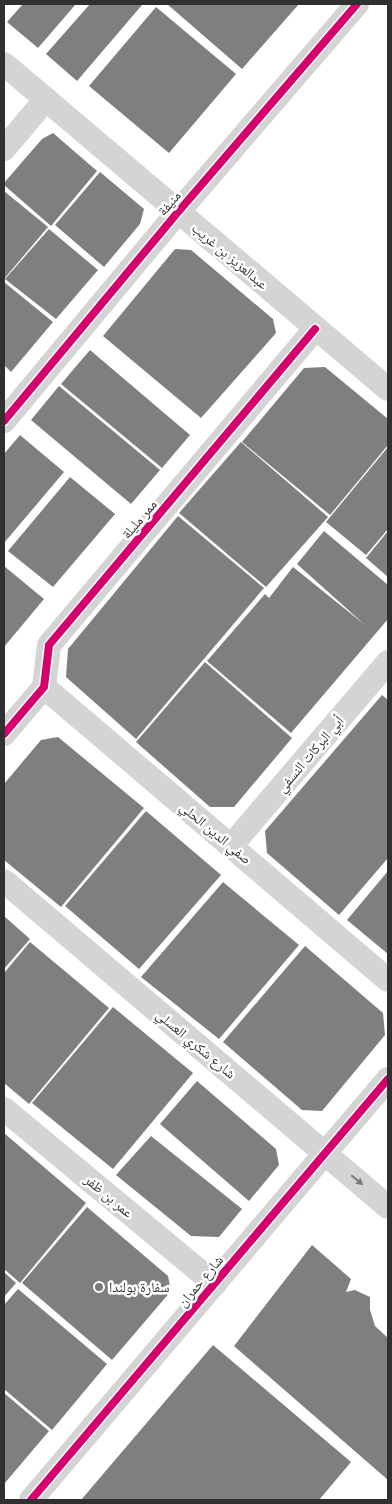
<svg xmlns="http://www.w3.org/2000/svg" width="392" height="1504" font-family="Mulish,'Noto Naskh Arabic',sans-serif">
<rect width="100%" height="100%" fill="#fff"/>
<g fill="#7f7f7f">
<polygon points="23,4 76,4 38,48 7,22"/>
<polygon points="90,4 142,5 77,81 46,54"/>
<polygon points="167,4 299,4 242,69"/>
<polygon points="156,7 236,74 169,153 89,86"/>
<polygon points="53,133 97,171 51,226 4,185 4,183 42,139"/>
<polygon points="100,172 144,209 140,224 104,267 55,225"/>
<polygon points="4,191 48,227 4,279"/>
<polygon points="49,229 98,270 56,319 5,279"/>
<polygon points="175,249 191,250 273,319 276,333 201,418 103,336"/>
<polygon points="4,282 53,322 11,372 4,365"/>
<polygon points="90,350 190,435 162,468 61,384"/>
<polygon points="325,367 388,419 388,445 330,515 242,442 304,368"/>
<polygon points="59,386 160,470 131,504 31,420"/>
<polygon points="20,435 64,472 4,543 4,454"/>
<polygon points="241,442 328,517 266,587 179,513"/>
<polygon points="388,447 388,529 366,555 326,522"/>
<polygon points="70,477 115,514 53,587 8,551"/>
<polygon points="178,516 264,588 136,739 66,677 68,649"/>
<polygon points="324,531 388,585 388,619 291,733 207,661 265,594 269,598 293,567 365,625 297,564"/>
<polygon points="388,531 388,577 366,558"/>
<polygon points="4,566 44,599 4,647"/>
<polygon points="205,662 292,738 234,807 210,807 136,742"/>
<polygon points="382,695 388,700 388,858 339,915 267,853 265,831"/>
<polygon points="58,737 144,808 61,907 4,860 4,784 41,740"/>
<polygon points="146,811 221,875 139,969 65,906"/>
<polygon points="388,871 388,954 347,920"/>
<polygon points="223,882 299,945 219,1039 141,977"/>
<polygon points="4,916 30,939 4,969"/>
<polygon points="30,942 109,1008 29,1104 4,1083 4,973"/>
<polygon points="305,946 383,1013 385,1035 322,1111 302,1110 223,1042"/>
<polygon points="113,1007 193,1073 113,1169 32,1103"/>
<polygon points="197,1081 276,1149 279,1165 249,1201 160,1124"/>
<polygon points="4,1133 86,1203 20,1283 4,1269"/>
<polygon points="151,1136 242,1209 219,1237 191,1236 116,1175"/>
<polygon points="87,1207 168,1276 171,1291 112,1360 22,1283"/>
<polygon points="312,1245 351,1279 346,1292 355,1290 370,1297 370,1310 375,1326 388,1338 388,1480 234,1346"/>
<polygon points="4,1272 16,1283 4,1297"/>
<polygon points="18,1289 107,1364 52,1430 4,1389 4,1305"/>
<polygon points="213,1345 351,1462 319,1500 81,1500"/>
<polygon points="4,1393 49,1431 4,1484"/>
</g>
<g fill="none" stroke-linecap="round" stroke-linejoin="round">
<g stroke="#d4d4d4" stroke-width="24">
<polyline points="4,64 388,389"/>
<polyline points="4,149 46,99"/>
<polyline points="4,421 178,212 357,4"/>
<polyline points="44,687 388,980"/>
<polyline points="4,734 44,687 49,645 315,329"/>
<polyline points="231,846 388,662"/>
<polyline points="4,881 388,1207"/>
<polyline points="4,1109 215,1284"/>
<polyline points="31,1500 388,1079"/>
</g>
<g stroke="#fff" stroke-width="11">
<g id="cycleway">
<polyline points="4,421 178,212 357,4"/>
<polyline points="4,734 44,687 49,645 315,329"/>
<polyline points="31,1500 388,1079"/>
</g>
</g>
<use href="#cycleway" stroke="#d6006c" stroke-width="8"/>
</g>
<defs><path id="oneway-solid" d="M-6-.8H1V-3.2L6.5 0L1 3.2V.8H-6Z" transform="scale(1.25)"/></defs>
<use fill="#7a7a7a" href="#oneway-solid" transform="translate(357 1180) rotate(40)"/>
<circle fill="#787878" stroke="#fff" stroke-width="2" cx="99" cy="1287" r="5"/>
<g text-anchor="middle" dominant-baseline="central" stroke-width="5" stroke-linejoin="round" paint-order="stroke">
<g font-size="14" fill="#303030" stroke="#fff">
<text transform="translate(169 203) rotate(-50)">منيفة</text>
<text transform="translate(230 256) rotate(40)">عبدالعزيز بن غريب</text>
<text transform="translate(139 519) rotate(-50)">ممر مليلة</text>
<text transform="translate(310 754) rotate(-50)">أبي البركات النسفي</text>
<text transform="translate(216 833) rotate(40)">صفي الدين الحلي</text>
<text transform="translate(196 1044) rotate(40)">شارع شكري العسلي</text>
<text transform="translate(109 1196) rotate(40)">عمر بن ظفر</text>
<text transform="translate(200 1281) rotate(-50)">شارع حمران</text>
</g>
<g font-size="14" fill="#303030" stroke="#fff" text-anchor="start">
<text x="109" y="1287">سفارة بولندا</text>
</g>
</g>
<rect width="392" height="1504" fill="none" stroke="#303030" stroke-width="10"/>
</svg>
